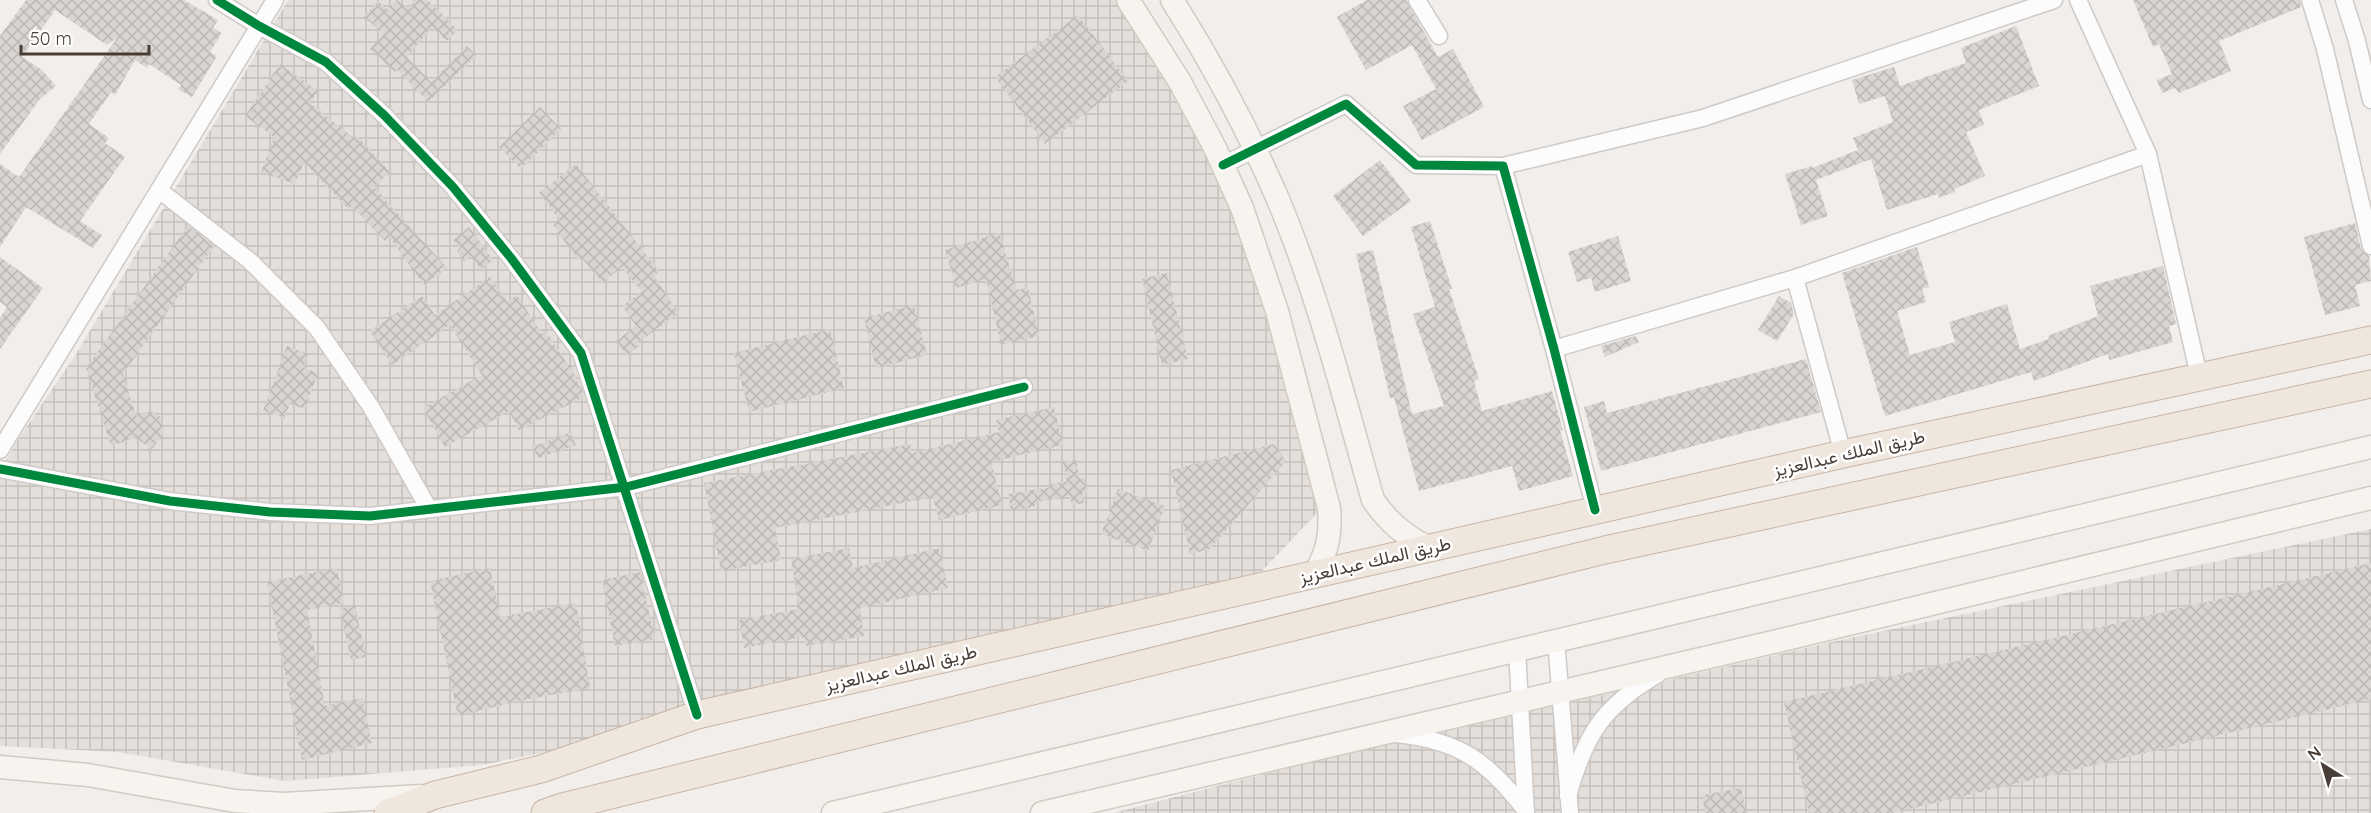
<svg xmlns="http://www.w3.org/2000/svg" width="2371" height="813" font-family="Quicksand,Vazirmatn,sans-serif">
<defs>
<pattern id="industrial-grid" width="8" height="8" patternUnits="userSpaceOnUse" patternTransform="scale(1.5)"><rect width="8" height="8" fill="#e5dfdc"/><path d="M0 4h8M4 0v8" fill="none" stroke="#c6c0bd"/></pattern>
<pattern id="building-cross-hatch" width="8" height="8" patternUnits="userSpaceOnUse" patternTransform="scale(1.5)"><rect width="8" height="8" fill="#d9d5d2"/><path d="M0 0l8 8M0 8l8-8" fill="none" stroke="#bcb8b5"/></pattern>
</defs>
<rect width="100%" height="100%" fill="#f1eeeb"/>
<g fill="url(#industrial-grid)">
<polygon points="288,0 1123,0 1234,182 1306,370 1331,498 1247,587 798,701 482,765 285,781 118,752 0,746 0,470 21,435 76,354"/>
<polygon points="2371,529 2371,813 1113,813 1291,767 1845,639"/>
</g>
<g fill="url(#building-cross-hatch)">
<polygon points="26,0 184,0 218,20 213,28 222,33 210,52 217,56 192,97 178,89 181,85 149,64 147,68 135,60 115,95 111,92 89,124 109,138 105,143 125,157 80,221 102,235 93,248 26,207 0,247 0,164 19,177 117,38 107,45 55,10 22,57 42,70 56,86 40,99 0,154 0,36"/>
<polygon points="397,0 409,8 415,0 428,0 458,30 447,41 432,27 407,57 431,82 467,46 476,56 428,102 397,70 395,72 370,49 384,34 364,17 378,1 388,10"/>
<polygon points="1367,0 1406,0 1438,57 1453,49 1484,107 1422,140 1403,106 1436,89 1412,45 1366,70 1337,17"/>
<polygon points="2133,0 2300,0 2301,7 2219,41 2231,71 2179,93 2175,88 2162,93 2157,80 2172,74 2159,44 2153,47"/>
<polygon points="1078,15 1128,81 1045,144 995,77"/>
<polygon points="2016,26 2039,86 1979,110 1984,125 1966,132 1985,176 1954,189 1955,192 1939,198 1938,194 1887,210 1871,159 1816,180 1828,216 1801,225 1785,174 1812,166 1812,168 1858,150 1853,138 1893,122 1885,96 1859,104 1852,80 1894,67 1900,86 1966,63 1961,48"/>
<polygon points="280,64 318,91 310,103 355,139 358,137 390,172 374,187 447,268 424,285 389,237 385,241 352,206 349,210 304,162 295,184 261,172 274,137 245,116"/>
<polygon points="540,107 561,129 521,169 499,147"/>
<polygon points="1380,160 1411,201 1363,236 1333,196"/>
<polygon points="576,164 659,271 654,276 679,313 637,343 639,346 626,355 616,341 636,326 622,306 642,292 622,267 602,283 582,258 578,260 553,225 560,220 539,193"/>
<polygon points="1430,221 1452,289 1449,289 1479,379 1474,381 1482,411 1552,391 1563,430 1560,430 1573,476 1519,491 1512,466 1419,491 1394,397 1390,398 1356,254 1373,250 1412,414 1444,406 1413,314 1435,307 1411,227"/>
<polygon points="2355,223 2361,249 2369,256 2371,281 2355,285 2360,306 2325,315 2304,237"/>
<polygon points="188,226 214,246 123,374 136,416 151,411 160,417 164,432 152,449 136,438 111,446 86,368"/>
<polygon points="469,227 493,260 481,270 471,256 464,261 457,251 460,248 453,240"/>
<polygon points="999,233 1017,290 1028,287 1039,336 1001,345 986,279 956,288 945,250"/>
<polygon points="1618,236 1631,281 1595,292 1591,278 1577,282 1568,252"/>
<polygon points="1917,247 1929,287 1922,289 1926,302 1897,311 1910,355 1955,342 1949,322 2007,304 2020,349 2049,339 2048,336 2098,316 2090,286 2163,266 2176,324 2169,326 2173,342 2109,360 2108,354 2034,381 2031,372 1885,416 1842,273"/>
<polygon points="0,257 43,288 0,349 0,318 7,307 0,302"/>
<polygon points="1167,273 1188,359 1162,365 1142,279"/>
<polygon points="490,277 507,301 517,295 542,334 546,331 568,365 570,364 584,397 519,430 509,411 445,447 423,408 482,375 450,325 392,365 370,331 422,296 435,315"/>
<polygon points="1779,296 1791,303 1794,314 1777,341 1758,330"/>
<polygon points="914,305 927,355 876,368 864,318"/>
<polygon points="830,329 844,388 749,412 734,353"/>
<polygon points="1636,336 1639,342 1605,357 1601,346"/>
<polygon points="287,346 308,354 303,368 318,373 305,409 290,404 284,418 263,411"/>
<polygon points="1806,359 1821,412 1601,471 1584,407 1604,401 1607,413"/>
<polygon points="1054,407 1063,445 991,462 1002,505 939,520 933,497 775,528 781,560 721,571 704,483 910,444 912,453 999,432 996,420"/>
<polygon points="571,432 576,445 539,458 532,447"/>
<polygon points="1274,444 1286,461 1210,549 1190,554 1171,470"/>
<polygon points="1076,460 1080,479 1084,478 1087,493 1082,494 1084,503 1072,505 1070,496 1036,502 1036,506 1011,511 1008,494 1051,487 1051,484 1067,481 1063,463"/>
<polygon points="1118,489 1165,506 1148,551 1101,534"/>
<polygon points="849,548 853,568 939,548 948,588 860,608 864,636 806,646 804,637 744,648 739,620 799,609 791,559"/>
<polygon points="2371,563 2371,699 1892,813 1809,813 1784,702"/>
<polygon points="337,568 344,603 307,610 325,706 362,698 372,743 302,760 267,582"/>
<polygon points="490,568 500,617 576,603 590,688 518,701 458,716 430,581"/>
<polygon points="640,572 655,639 615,646 602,580"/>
<polygon points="355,605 366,657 351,660 340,609"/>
<polygon points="1741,788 1746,813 1705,813 1702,795"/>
</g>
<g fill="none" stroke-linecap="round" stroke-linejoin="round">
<g stroke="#cecac7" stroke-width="19">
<g id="minor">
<polyline points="217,0 259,26 326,62 384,115 453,187 511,258 581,353 697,715"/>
<polyline points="1417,0 1439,36"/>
<polyline points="2078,0 2148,154 2199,376"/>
<polyline points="2310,0 2325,49 2371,246"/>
<polyline points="2344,0 2357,41 2371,100"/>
<polyline points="1223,165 1346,104 1416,165 1503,166 1554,349 1595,510"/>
<polyline points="1503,166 1703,118 2054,0"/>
<polyline points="159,190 250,261 317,328 371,407 429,509"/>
<polyline points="1795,278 1843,454"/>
<polyline points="1554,349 1795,278 2148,154"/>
<polyline points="0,450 275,0"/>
<polyline points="0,469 170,501 270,512 370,516 626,487 1024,387"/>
<polyline points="1556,640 1570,813"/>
<polyline points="1517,649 1526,813"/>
<path d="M1396,734C1459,740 1489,762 1526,811"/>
<path d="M1568,796C1585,735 1602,707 1658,674"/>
</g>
</g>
<g stroke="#d2cbc3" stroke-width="25">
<g id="secondary">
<path d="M1128,0L1180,82L1215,148L1242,208L1277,311L1329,508C1331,535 1328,549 1315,574"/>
<path d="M1172,0C1212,63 1247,128 1277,197C1318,294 1344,398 1373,500C1388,522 1405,536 1429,548"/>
<polyline points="0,767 88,775 235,801 284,804 421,796"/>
<polyline points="833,813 2371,447"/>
<polyline points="1042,813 1782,640 2371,498"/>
</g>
</g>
<g stroke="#c9b5a6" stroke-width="29">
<g id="trunk">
<polyline points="388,813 435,795 541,769 697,715 1843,454 2371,340"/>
<polyline points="545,813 562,807 1605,550 2371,384"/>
</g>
</g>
<use href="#minor" stroke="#fdfcfc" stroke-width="16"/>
<use href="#secondary" stroke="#f7f3ef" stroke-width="22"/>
<use href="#trunk" stroke="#efe6de" stroke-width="27"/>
<g stroke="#fff" stroke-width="13">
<g id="cycleway">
<polyline points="217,0 259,26 326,62 384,115 453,187 511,258 581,353 697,715"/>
<polyline points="1223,165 1346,104 1416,165 1503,166 1554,349 1595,510"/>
<polyline points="0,469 170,501 270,512 370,516 626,487 1024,387"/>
</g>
</g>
<use href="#cycleway" stroke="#00873e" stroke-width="9"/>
</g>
<g text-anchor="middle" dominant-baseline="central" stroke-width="5" stroke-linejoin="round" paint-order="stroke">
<g font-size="18" fill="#483e37" stroke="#fff">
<text transform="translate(1849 453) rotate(-13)">طريق الملك عبدالعزيز</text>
<text transform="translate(1375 560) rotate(-13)">طريق الملك عبدالعزيز</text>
<text transform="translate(901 668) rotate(-13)">طريق الملك عبدالعزيز</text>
</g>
</g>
<g transform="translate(2323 765) rotate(323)" stroke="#ffffff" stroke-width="4.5" paint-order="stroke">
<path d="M0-4.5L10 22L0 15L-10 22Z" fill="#483e37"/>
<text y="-9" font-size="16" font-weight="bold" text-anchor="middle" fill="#483e37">N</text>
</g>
<path d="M21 45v9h128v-9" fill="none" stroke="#483e37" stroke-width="3"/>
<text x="30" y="45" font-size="18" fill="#483e37" stroke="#ffffff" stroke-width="4.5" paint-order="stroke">50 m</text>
</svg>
